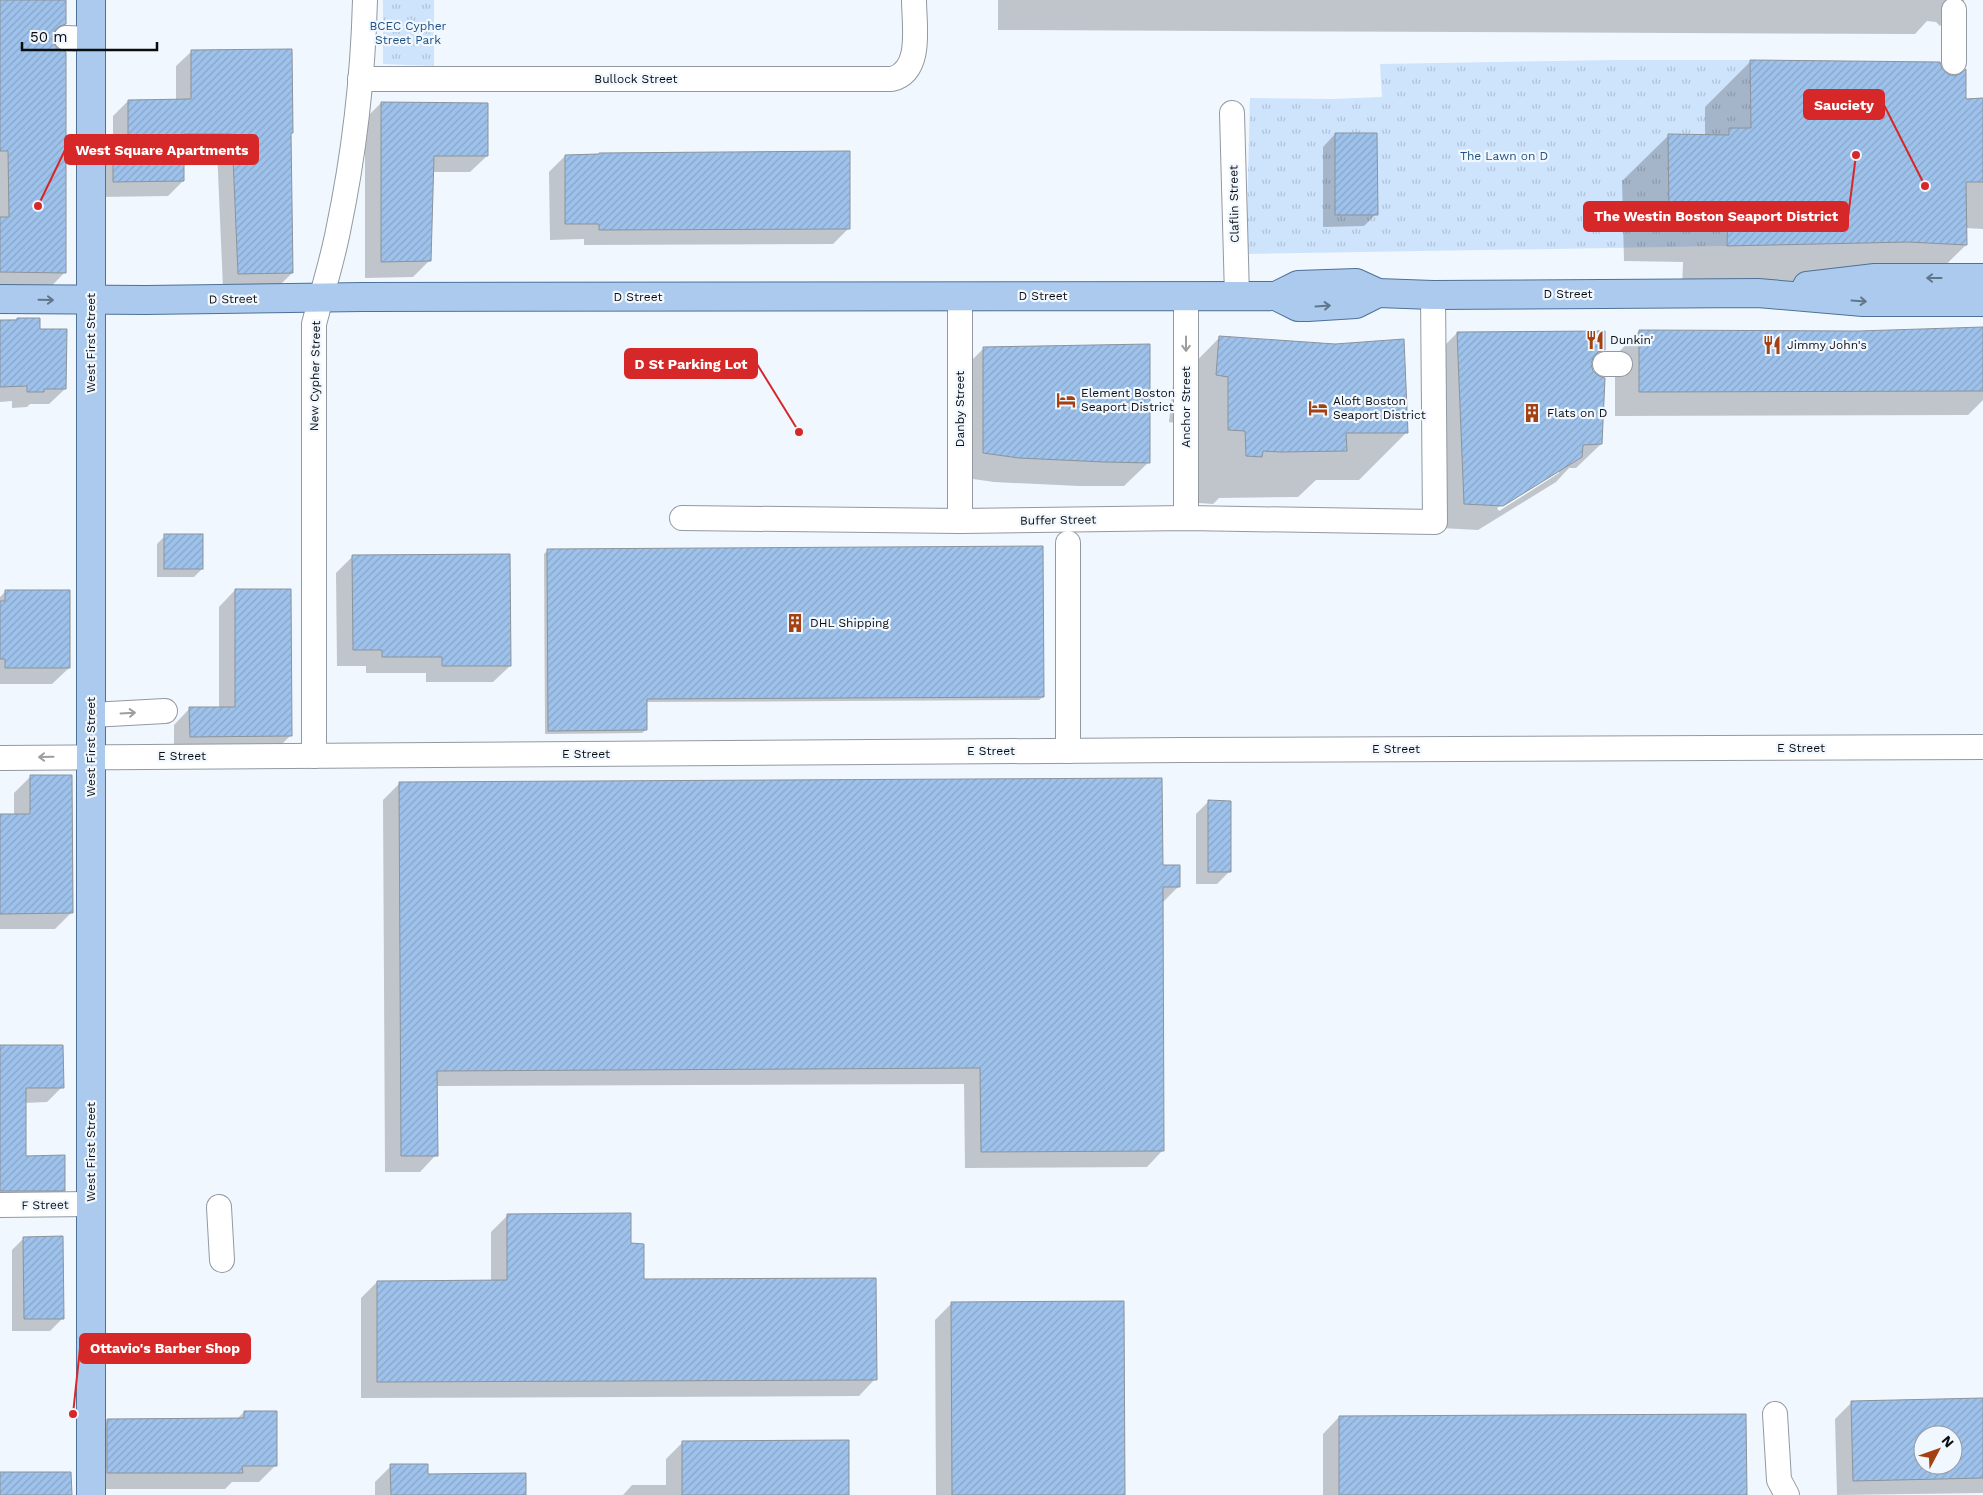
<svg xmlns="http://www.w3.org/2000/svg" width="1983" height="1495" font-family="'Work Sans',sans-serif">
<defs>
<pattern id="park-tufts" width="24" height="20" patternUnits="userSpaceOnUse" patternTransform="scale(1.25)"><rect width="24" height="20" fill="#cee3fc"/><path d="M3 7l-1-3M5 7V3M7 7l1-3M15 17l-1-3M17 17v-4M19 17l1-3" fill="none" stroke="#b0c2d7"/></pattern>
<pattern id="building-hatch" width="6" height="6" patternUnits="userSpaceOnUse" patternTransform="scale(1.25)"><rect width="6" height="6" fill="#9ec2eb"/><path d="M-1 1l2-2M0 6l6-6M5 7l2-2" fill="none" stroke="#87a6c8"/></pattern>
</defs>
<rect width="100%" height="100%" fill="#f1f7fe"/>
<g fill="url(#park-tufts)">
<polygon points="383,0 434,0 434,66 383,64"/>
<polygon points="1618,60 1750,60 1751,128 1729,129 1727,246 1246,254 1250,98 1332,99 1382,97 1380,64"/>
</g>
<g fill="#0003" fill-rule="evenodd">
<polygon points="0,0 65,0 65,24 51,38 65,272 43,295 0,294"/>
<polygon points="998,0 1964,0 1964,2 1940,26 1936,22 1927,21 1915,34 998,30"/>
<polygon points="192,51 292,133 290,134 292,273 277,288 223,289 217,149 183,149 183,181 168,196 98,197 98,157 113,142 113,116 128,101 176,101 176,66"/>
<polygon points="1751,61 1941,70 1964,100 1983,100 1983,229 1966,228 1966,245 1920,290 1682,291 1683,262 1624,261 1622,181 1668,136 1705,136 1705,107"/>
<polygon points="381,103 487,156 470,172 432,172 430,260 413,277 365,278 365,119"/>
<polygon points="1335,134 1376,214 1364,226 1323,227 1323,147"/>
<polygon points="565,156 849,228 833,244 584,245 584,239 550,240 549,172"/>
<polygon points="39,319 39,330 65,389 49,404 30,404 27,407 12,408 12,401 0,402 0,320"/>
<polygon points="1983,328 1983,400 1968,415 1615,416 1615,356 1639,331 1859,332"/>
<path d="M1457,333L1604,350L1590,364L1601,444L1576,468H1569L1556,482L1478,530L1440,528L1433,357ZM1559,470V473L1499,511L1497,508Z"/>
<polygon points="1220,337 1406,433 1359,480 1316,480 1298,497 1219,498 1213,504 1199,503 1198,478 1182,477 1181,424 1169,422 1173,385"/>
<polygon points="983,349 1149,462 1124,486 1079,486 994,482 959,477 959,373"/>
<polygon points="165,536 202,569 194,577 157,577 157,544"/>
<polygon points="548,550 1043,697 1039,700 646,702 646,730 642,733 545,734 544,554"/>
<polygon points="353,556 510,666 493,682 426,682 426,673 366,673 366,666 337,666 336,573"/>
<polygon points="235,590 291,735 274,752 174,752 174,725 190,708 219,708 219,607"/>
<polygon points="5,592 69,668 52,684 0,684 0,597"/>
<polygon points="31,776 71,913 55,929 0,929 0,816 14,816 14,793"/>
<polygon points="399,784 1162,867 1179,886 1162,903 1163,1150 1147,1167 965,1168 964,1084 436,1086 436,1155 420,1172 385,1172 383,800"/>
<polygon points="1208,802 1229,872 1217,884 1196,884 1196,814"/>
<polygon points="0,1046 62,1087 47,1102 24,1103 25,1157 64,1190 49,1205 0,1206"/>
<polygon points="508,1215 630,1245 643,1280 875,1379 859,1396 361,1398 361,1298 377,1282 491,1281 491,1232"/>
<polygon points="24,1238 63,1318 50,1331 12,1331 12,1250"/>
<polygon points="952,1303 1124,1495 936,1495 935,1320"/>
<path d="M1983,1399V1493L1837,1495L1835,1419L1851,1403ZM1923,1435H1953V1465H1923Z"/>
<polygon points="244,1412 276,1465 259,1482 232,1482 225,1489 91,1489 91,1437 108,1421 236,1420"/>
<polygon points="1339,1417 1745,1495 1323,1495 1323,1434"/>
<polygon points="682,1443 848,1495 623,1495 632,1485 666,1485 666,1459"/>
<polygon points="391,1466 427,1475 525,1495 375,1495 375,1482"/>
</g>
<g fill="url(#building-hatch)" stroke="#8c939b" fill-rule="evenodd">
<polygon points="0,0 66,0 66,24 60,26 55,30 52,38 54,44 58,49 66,52 66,273 0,272 0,217 9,217 8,151 0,151"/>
<polygon points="292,49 293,133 291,133 293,273 238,274 232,134 184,134 184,181 113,182 113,140 128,140 128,100 191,99 191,50"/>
<polygon points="1750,60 1940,62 1942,69 1948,74 1954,76 1960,74 1966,69 1966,99 1983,98 1983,182 1966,182 1967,245 1908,242 1727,246 1728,217 1669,216 1668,134 1729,135 1729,128 1751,128"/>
<polygon points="381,102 488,103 488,156 434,156 431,261 381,262"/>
<polygon points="1335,133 1377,133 1378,215 1335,215"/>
<polygon points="850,151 850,229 599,230 599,224 565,224 565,155 599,154 599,153"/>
<polygon points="17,318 40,318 40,329 67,329 66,389 44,389 44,392 27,392 27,386 0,387 0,320 17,320"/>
<polygon points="1983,327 1983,391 1639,392 1639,330 1859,331"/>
<polygon points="1605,331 1605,350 1598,352 1593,358 1591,364 1593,371 1599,376 1605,378 1602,444 1583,445 1582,457 1503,506 1464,504 1457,332"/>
<polygon points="1219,336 1335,344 1404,339 1408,433 1346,433 1347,451 1280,452 1263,451 1262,457 1246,456 1245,431 1228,430 1228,377 1216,375"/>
<polygon points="1150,344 1150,463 1104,462 1019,458 983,453 983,347"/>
<rect x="164" y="534" width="39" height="35"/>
<polygon points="1043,546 1044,697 647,699 647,730 548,731 547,549"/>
<polygon points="510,554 511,666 442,666 442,657 382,657 382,650 353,650 352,555"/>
<polygon points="235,589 291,589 292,736 190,737 189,707 235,707"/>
<polygon points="5,590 70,590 70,668 5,668 5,659 0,659 0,601 5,601"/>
<polygon points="30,775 72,775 73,913 0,914 0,814 30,814"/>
<polygon points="1162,778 1163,865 1180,865 1180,887 1163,887 1164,1151 981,1152 980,1068 437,1071 438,1156 401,1156 399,782"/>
<polygon points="1208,800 1231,801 1231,872 1208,872"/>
<polygon points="0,1045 63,1045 64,1088 26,1088 26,1156 65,1155 65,1191 0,1191"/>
<polygon points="631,1213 631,1243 644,1244 644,1279 876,1278 877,1380 377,1382 377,1281 507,1280 507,1214"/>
<polygon points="63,1236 64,1319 24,1319 23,1237"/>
<polygon points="1124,1301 1125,1495 952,1495 951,1302"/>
<path d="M1983,1398V1478L1853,1481L1851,1401ZM1923,1435H1953V1465H1923Z"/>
<polygon points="244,1411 277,1411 277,1466 242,1466 243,1473 107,1473 107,1419 244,1418"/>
<polygon points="1746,1414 1747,1495 1339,1495 1339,1416"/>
<polygon points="849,1440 849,1495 682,1495 682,1441"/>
<polygon points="390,1464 428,1464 428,1474 526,1473 526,1495 391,1495"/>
<polygon points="0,1472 71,1472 72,1495 0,1495"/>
</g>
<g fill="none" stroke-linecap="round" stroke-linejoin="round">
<g stroke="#9299a1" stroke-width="26">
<g id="minor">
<polyline points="66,38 91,39"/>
<polyline points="1954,62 1954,10"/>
<path d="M360,79H892C923,71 914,25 914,0"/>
<polyline points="1232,113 1237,296"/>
<polyline points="960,296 960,521"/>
<polyline points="1186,296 1186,518"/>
<polyline points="1605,364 1620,364"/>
<polyline points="682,518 960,521 1186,518 1435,522 1433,295"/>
<polyline points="91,715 165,711"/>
<polyline points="1068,751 1068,543"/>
<path d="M314,756V324C322,293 332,262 338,231C354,155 363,77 365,0"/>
<polyline points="0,758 1184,750 1983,747"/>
<polyline points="0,1205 91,1204"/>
<polyline points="219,1207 222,1260"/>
<polyline points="1775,1414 1779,1480 1787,1495"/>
</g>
</g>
<g stroke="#4e7198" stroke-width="30">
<g id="major">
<polyline points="91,0 91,1495"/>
<polyline points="1807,286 1875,278 1983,278"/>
<polyline points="1276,296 1298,285 1356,283 1378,293 1433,295 1758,293 1863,302 1983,302"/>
<polyline points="0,299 146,300 363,297 1276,296 1298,307 1308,307 1356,304 1378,293"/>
</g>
</g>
<use href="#minor" stroke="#fff" stroke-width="24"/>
<use href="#major" stroke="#abcaed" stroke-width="28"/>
</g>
<defs><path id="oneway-shaft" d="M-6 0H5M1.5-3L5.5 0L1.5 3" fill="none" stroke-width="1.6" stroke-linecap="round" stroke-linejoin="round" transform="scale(1.25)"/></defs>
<g stroke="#63758a">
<use href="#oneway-shaft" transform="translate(1934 278) rotate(180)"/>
<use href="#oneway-shaft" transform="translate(46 300) rotate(1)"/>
<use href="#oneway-shaft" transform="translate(1859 301) rotate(4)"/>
<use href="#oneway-shaft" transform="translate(1323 306) rotate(-4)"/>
</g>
<g stroke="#9d9e9f">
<use href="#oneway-shaft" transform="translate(1186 344) rotate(90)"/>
<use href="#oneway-shaft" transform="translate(128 713) rotate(-3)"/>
<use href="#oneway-shaft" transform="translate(46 757) rotate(179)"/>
</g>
<defs>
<g id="restaurant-bare" transform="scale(1.5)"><path d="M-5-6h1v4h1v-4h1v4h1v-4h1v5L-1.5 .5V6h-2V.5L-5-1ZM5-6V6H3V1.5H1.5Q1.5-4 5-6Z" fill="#a54110" stroke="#f1f7fe" stroke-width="2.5" paint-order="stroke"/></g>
<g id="hotel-bare" transform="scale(1.5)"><path d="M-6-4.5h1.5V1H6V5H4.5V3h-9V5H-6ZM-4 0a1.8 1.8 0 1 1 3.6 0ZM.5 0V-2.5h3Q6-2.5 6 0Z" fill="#a54110" stroke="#f1f7fe" stroke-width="2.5" paint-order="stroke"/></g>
<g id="building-bare" transform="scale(1.5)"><path d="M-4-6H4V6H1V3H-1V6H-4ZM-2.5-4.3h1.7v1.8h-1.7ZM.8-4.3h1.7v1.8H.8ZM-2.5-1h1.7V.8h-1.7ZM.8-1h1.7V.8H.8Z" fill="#a54110" stroke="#f1f7fe" stroke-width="2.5" paint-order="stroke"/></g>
</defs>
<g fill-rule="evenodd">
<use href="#restaurant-bare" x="1595" y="340"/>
<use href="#restaurant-bare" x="1772" y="345"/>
<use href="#hotel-bare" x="1066" y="400"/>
<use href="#hotel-bare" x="1318" y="408"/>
<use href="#building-bare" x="1532" y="413"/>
<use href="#building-bare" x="795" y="623"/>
</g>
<g text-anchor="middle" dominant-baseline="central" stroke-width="4.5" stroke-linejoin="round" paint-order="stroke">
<g font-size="12" fill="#1e5082" stroke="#f1f7fe">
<text x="408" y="26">BCEC Cypher<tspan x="408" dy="14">Street Park</tspan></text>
<text x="1504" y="156">The Lawn on D</text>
</g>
<g font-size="12" fill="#0a0d10" stroke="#f1f7fe">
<text x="636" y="79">Bullock Street</text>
<text transform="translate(1234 204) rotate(-91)">Claflin Street</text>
<text x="1568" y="294">D Street</text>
<text x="1043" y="296">D Street</text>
<text x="638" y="297">D Street</text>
<text transform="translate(233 299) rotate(-1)">D Street</text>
<text transform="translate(91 343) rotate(-90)">West First Street</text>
<text transform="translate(315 376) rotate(-89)">New Cypher Street</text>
<text transform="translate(1186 407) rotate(-90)">Anchor Street</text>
<text transform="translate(960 409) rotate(-90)">Danby Street</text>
<text transform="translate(1058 520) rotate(-1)">Buffer Street</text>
<text transform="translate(91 747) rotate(-90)">West First Street</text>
<text x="1801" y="748">E Street</text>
<text x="1396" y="749">E Street</text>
<text x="991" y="751">E Street</text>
<text x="586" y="754">E Street</text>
<text x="182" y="756">E Street</text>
<text transform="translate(91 1152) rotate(-90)">West First Street</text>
<text transform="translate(45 1205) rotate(-1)">F Street</text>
</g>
<g font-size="12" fill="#0a0d10" stroke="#f1f7fe" text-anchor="start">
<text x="1610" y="340">Dunkin'</text>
<text x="1787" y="345">Jimmy John's</text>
<text x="1081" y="393">Element Boston<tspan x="1081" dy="14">Seaport District</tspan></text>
<text x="1333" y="401">Aloft Boston<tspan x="1333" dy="14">Seaport District</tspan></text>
<text x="1547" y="413">Flats on D</text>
<text x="810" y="623">DHL Shipping</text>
</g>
</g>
<path fill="none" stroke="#d62828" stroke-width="2" d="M1925 186L1884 105M38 206L65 150M1856 155L1848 217M799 432L757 364M73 1414L80 1348"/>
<g fill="#d62828" stroke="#f1f7fe" stroke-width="2">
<circle cx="1925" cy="186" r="5"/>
<circle cx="38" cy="206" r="5"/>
<circle cx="1856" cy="155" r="5"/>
<circle cx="799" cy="432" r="5"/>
<circle cx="73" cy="1414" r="5"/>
</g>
<g fill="#d62828" stroke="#d62828" stroke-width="2">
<rect x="1804" y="90" width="80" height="29" rx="5"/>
<rect x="65" y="135" width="193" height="29" rx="5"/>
<rect x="1584" y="202" width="264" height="29" rx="5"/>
<rect x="625" y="349" width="132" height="29" rx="5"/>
<rect x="80" y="1334" width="170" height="29" rx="5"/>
</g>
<g font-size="14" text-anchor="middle" font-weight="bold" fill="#fff">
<text x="1844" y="110">Sauciety</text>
<text x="162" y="155">West Square Apartments</text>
<text x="1716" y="221">The Westin Boston Seaport District</text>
<text x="691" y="369">D St Parking Lot</text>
<text x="165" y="1353">Ottavio's Barber Shop</text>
</g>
<g transform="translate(1938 1450) rotate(49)"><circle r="24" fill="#f1f7fe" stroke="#95999f"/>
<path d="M0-4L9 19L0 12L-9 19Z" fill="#a54110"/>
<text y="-8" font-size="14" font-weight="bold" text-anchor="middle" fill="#0a0d10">N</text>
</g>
<path d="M22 42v8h135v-8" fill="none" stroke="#0a0d10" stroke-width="2.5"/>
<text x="30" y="42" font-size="15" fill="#0a0d10" stroke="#f1f7fe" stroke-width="4" paint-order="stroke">50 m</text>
</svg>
